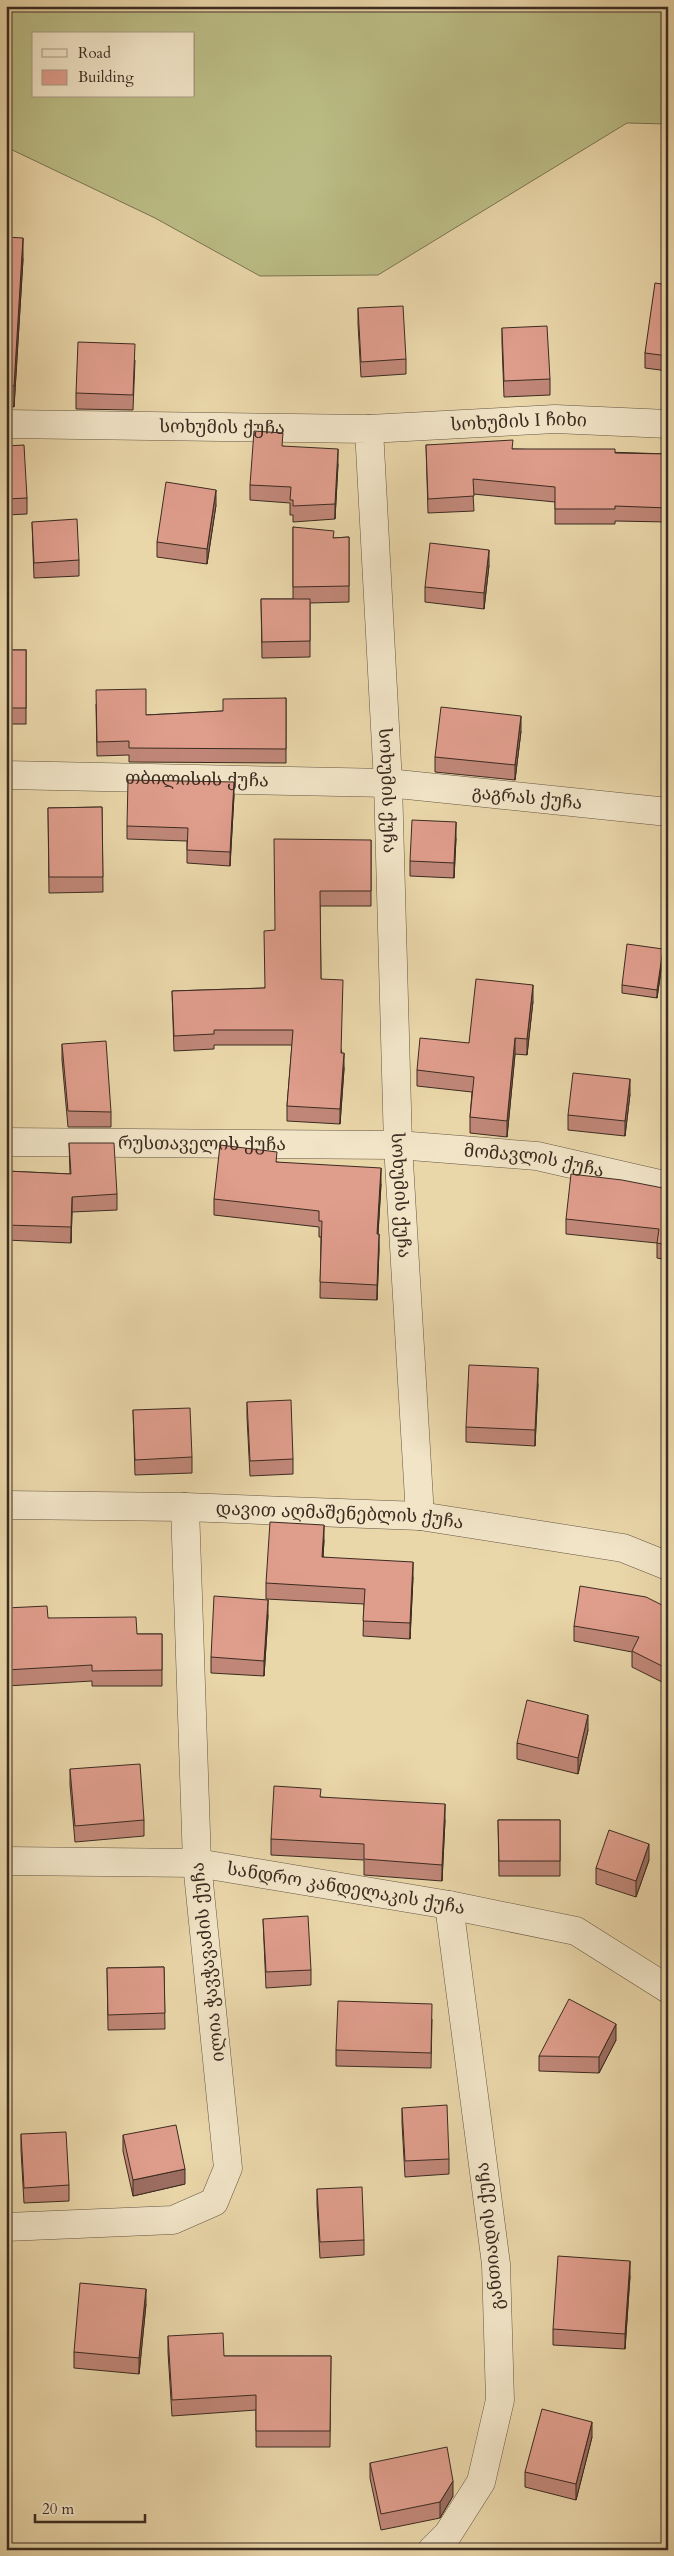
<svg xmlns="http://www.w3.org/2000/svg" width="674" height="2556" font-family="Cardo,'Noto Serif Georgian',serif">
<rect width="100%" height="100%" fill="#e9d6a9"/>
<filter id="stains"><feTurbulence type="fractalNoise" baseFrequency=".004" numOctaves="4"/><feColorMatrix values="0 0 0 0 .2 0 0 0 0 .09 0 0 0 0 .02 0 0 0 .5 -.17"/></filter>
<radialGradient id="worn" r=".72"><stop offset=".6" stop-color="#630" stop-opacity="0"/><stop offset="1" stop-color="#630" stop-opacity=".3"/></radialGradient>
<path fill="#bbbc85" stroke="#7b7452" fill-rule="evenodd" d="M6,6H668V124L627,123L378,275L260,276L155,218L6,147ZM34,34H194V96H34Z"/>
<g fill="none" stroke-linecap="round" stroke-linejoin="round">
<g stroke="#665642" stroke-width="29">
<g id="minor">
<path id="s1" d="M6,424L369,429L388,783L398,1145L420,1516"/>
<path id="s2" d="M369,429L555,419L668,424"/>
<path id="s3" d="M6,775L388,783L668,812"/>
<path id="s4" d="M6,1142L398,1145L537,1156L668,1186"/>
<path id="s5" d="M6,1505L185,1507L420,1516L623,1548L668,1566"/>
<path id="s6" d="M6,1861L197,1863L449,1905L576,1931L668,1989"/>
<polyline points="6,2227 173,2220 214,2202 228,2168 197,1863 185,1507"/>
<polyline points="432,2550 448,2534 481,2482 500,2400 496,2264 449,1905"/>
</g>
</g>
<use href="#minor" stroke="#f1e4c7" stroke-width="28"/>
</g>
<g fill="#c08778" stroke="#3b2b20">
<polygon points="6,237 23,259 14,407 6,406"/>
<polygon points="668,285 668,371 645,368 645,353"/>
<polygon points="358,308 406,359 406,374 361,377 358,324"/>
<polygon points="502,328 550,379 550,395 504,397 502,343"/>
<polygon points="135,360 133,410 76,409 76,393"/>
<polygon points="426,445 513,449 668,454 668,522 615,521 615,524 555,524 555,502 473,494 474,511 428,513"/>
<polygon points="6,446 27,498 27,514 6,515"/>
<polygon points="283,446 338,464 335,519 293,522 293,515 290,515 290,503 250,500 250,485"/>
<polygon points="216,505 207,564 157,557 157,542"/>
<polygon points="32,522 79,560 79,576 34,578"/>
<polygon points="293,527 334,538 349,537 349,602 310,603 310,657 262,658 261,599 293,599"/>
<polygon points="489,565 484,609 425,602 425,587"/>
<rect x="6" y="650" width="20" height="74"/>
<polygon points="286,698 286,763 129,762 129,755 97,756 96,704 146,715 223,711"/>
<polygon points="521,731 515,780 435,772 435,757"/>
<polygon points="668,771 668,796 667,796 667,780"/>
<polygon points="234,795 230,866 187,863 187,841 127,839 127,826"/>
<polygon points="102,807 103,892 49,893 48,808"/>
<polygon points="456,838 454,878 410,876 410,861"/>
<polygon points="371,840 371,906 320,906 321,979 342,1053 344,1069 340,1124 287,1121 287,1106 292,1045 214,1045 214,1049 174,1051 172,991 265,988 275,930"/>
<polygon points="663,957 657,998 622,993 622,985"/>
<polygon points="533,1001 527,1055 515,1054 507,1137 470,1133 470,1117 472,1092 417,1086 417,1070 469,1043"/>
<polygon points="62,1044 111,1112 111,1127 68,1127 62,1060"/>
<polygon points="630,1094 625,1136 568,1130 568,1115"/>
<polygon points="69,1143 117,1194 117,1210 72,1212 71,1243 6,1240 6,1171 70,1174"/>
<polygon points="277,1162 381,1184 378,1234 379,1250 377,1300 320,1298 321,1237 319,1237 319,1227 214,1215 214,1199"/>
<polygon points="668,1189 668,1260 657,1258 657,1243 566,1234 566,1219"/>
<polygon points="538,1384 535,1446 466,1442 466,1427"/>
<polygon points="247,1402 293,1459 293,1474 250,1476 247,1417"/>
<polygon points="133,1410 192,1457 192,1473 135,1475"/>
<polygon points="324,1540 323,1557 413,1577 410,1639 363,1636 364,1604 266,1599 266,1583"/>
<polygon points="6,1608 48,1618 137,1634 162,1634 162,1686 92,1686 92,1681 6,1686"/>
<polygon points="668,1608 668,1685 632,1667 632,1652 574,1641 574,1626"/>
<polygon points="268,1615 264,1676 211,1673 211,1657"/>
<polygon points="588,1730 578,1774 517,1759 517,1743"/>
<polygon points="70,1769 144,1820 144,1836 75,1842 70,1785"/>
<polygon points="321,1797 445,1820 442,1881 364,1875 364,1860 271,1855 271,1839"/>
<polygon points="498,1820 560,1820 560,1876 499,1876"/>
<polygon points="649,1860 636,1897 596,1884 596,1868"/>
<polygon points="263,1919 311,1970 311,1985 266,1988"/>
<polygon points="164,1967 165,2029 108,2030 107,1968"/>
<polygon points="432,2019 431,2068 336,2066 336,2050"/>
<polygon points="616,2040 599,2073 539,2071 539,2056"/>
<polygon points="402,2108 449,2159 449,2174 405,2177 402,2123"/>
<polygon points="21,2134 69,2185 69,2201 24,2203 21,2150"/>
<polygon points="123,2135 185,2184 133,2196 123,2151"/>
<polygon points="317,2189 364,2240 364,2255 320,2258 317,2205"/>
<polygon points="630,2276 625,2349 553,2345 553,2329"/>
<polygon points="146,2304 139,2374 74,2368 74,2352"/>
<polygon points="168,2336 224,2356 331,2356 330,2447 256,2447 256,2410 172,2416 168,2352"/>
<polygon points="592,2437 576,2500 525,2487 525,2472"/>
<polygon points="370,2463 453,2496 440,2518 381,2530 370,2478"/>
</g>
<g fill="#9c6e62" stroke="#3b2b20">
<polygon points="23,238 23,259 14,407 14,386"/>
<polygon points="338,449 338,464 335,519 335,504"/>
<polygon points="216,490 216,505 207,564 207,549"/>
<polygon points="489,550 489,565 484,609 484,593"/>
<polygon points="521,716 521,731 515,780 515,765"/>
<polygon points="234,782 234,795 230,866 230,852"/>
<polygon points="456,822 456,838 454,878 454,863"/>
<polygon points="663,949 663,957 657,998 657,990"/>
<polygon points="533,985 533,1001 527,1055 527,1039"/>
<polygon points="515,1038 515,1054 507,1137 507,1121"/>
<polygon points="344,1053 344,1069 340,1124 340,1109"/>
<polygon points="630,1079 630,1094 625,1136 625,1121"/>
<polygon points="381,1168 381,1184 377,1249 377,1234"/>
<polygon points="72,1197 72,1212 71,1243 71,1227"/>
<polygon points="379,1234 379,1250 377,1300 377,1285"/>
<polygon points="538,1368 538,1384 535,1446 535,1430"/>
<polygon points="324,1525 324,1540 322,1572 322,1557"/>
<polygon points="413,1562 413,1577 410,1639 410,1623"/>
<polygon points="268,1600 268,1615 264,1676 264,1661"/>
<polygon points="588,1715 588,1730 578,1774 578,1758"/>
<polygon points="445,1804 445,1820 442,1881 442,1865"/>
<polygon points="649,1844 649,1860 636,1897 636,1881"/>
<polygon points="616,2024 616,2040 599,2073 599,2057"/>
<polygon points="185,2169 185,2184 133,2196 133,2180"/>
<polygon points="630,2261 630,2276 625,2349 625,2334"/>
<polygon points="146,2289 146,2304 139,2374 139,2358"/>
<polygon points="592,2422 592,2437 576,2500 576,2484"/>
<polygon points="453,2481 453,2496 440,2518 440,2502"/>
</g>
<g fill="#df9d8c" stroke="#3b2b20">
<polygon points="6,237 23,238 14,386 6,385"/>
<polygon points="655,283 668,285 668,356 645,353"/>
<polygon points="403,306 406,359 361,362 358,308"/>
<polygon points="547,326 550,379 504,381 502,328"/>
<polygon points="78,342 135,344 133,395 76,393"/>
<polygon points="254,431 283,433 282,446 338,449 335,504 293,506 293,500 290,500 291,487 250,485"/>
<polygon points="513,440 512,449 615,449 615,453 668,454 668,508 615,506 615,509 555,509 555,487 473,479 474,496 428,499 426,445"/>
<polygon points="24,445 27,498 6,499 6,446"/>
<polygon points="166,482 216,490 207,549 157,542"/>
<polygon points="77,519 79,560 34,563 32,522"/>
<polygon points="293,527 334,531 333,538 349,537 349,586 293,587"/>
<polygon points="430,543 489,550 484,593 425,587"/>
<polygon points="261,599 310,599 310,641 262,642"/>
<rect x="6" y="650" width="20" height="58"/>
<polygon points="146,689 146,715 223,711 223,699 286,698 286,749 129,748 129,741 97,742 96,690"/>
<polygon points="441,707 521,716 515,765 435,757"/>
<polygon points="128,780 234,782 230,852 187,850 188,828 127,826"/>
<polygon points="102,807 103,877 49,877 48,808"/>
<polygon points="412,820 456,822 454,863 410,861"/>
<polygon points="274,839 371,840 371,891 320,891 321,979 343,980 341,1053 344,1053 340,1109 287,1106 293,1030 214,1030 214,1034 174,1036 172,991 265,988 264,931 275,930"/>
<polygon points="627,944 663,949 657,990 622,985"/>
<polygon points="476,979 533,985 527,1039 515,1038 507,1121 470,1117 474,1077 417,1070 420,1038 469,1043"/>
<polygon points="106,1041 111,1112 68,1111 62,1044"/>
<polygon points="573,1073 630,1079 625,1121 568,1115"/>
<polygon points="69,1143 114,1143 117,1194 72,1197 71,1227 6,1225 6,1171 71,1174"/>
<polygon points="220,1145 277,1152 276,1162 381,1168 377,1234 379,1234 377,1285 320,1282 322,1221 319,1221 319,1211 214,1199"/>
<polygon points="571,1174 622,1180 668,1189 668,1245 657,1243 659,1229 566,1219"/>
<polygon points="469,1365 538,1368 535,1430 466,1427"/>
<polygon points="291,1400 293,1459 250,1461 247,1402"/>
<polygon points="190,1408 192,1457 135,1460 133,1410"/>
<polygon points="270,1522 324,1525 322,1557 413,1562 410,1623 363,1621 365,1589 266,1583"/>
<polygon points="580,1586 646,1597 668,1608 668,1669 632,1651 639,1637 574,1626"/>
<polygon points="214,1596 268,1600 264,1661 211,1657"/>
<polygon points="47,1606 48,1618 136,1617 137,1634 162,1634 162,1670 92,1671 92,1665 6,1670 6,1608"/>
<polygon points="527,1700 588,1715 578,1758 517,1743"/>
<polygon points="140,1764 144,1820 75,1826 70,1769"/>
<polygon points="274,1786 321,1789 320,1797 445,1804 442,1865 364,1859 364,1844 271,1839"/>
<polygon points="498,1820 560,1820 560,1861 499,1861"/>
<polygon points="609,1830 649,1844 636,1881 596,1868"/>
<polygon points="308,1916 311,1970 266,1972 263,1919"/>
<polygon points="164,1967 165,2013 108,2015 107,1968"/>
<polygon points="569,1999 616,2024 599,2057 539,2056"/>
<polygon points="338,2001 432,2004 431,2053 336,2050"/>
<polygon points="447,2105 449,2159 405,2161 402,2108"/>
<polygon points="176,2125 185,2169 133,2180 123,2135"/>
<polygon points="66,2132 69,2185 24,2188 21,2134"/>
<polygon points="362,2187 364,2240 320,2242 317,2189"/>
<polygon points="558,2256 630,2261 625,2334 553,2329"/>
<polygon points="80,2283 146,2289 139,2358 74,2352"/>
<polygon points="223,2333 224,2356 331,2356 330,2431 256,2431 256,2395 172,2400 168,2336"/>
<polygon points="542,2409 592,2422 576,2484 525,2472"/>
<polygon points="447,2447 453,2481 440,2502 381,2514 370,2463"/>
</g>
<g text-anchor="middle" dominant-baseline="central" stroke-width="4" stroke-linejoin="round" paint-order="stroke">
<g font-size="18" fill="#3b2b20" stroke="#f1e4c7">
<text stroke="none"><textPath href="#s2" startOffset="150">სოხუმის I ჩიხი</textPath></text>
<text stroke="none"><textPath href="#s1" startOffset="216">სოხუმის ქუჩა</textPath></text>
<text stroke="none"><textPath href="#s3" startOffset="191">თბილისის ქუჩა</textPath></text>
<text stroke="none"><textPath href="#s1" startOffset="725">სოხუმის ქუჩა</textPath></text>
<text stroke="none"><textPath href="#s3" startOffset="522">გაგრას ქუჩა</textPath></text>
<text stroke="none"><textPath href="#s4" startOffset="196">რუსთაველის ქუჩა</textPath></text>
<text stroke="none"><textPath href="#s4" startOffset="529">მომავლის ქუჩა</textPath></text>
<text stroke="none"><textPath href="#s1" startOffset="1130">სოხუმის ქუჩა</textPath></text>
<text stroke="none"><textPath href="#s5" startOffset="334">დავით აღმაშენებლის ქუჩა</textPath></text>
<text stroke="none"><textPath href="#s6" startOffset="342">სანდრო კანდელაკის ქუჩა</textPath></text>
<text transform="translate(208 1962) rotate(-96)">ილია ჭავჭავაძის ქუჩა</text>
<text transform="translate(490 2236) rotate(-96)">განთიადის ქუჩა</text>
</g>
</g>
<rect width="674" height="2556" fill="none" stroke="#e9d6a9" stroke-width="25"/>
<rect x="8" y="8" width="659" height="2541" fill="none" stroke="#3b2b20" stroke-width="2.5"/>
<rect x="12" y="12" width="649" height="2531" fill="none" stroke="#3b2b20"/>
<rect x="32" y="32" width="162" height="65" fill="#f1e4c7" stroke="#a89a84"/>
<rect x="42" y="49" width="25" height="8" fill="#f1e4c7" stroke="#a89a84"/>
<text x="78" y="58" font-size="15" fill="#3b2b20">Road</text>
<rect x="42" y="70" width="25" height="15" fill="#df9d8c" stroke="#a89a84"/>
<text x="78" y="82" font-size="15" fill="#3b2b20">Building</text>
<path d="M35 2514v8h110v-8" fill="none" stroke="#3b2b20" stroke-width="2.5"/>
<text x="42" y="2514" font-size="15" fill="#3b2b20" stroke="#f1e4c7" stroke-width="4" paint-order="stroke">20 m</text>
<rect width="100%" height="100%" filter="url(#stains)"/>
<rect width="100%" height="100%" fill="url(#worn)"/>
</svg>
